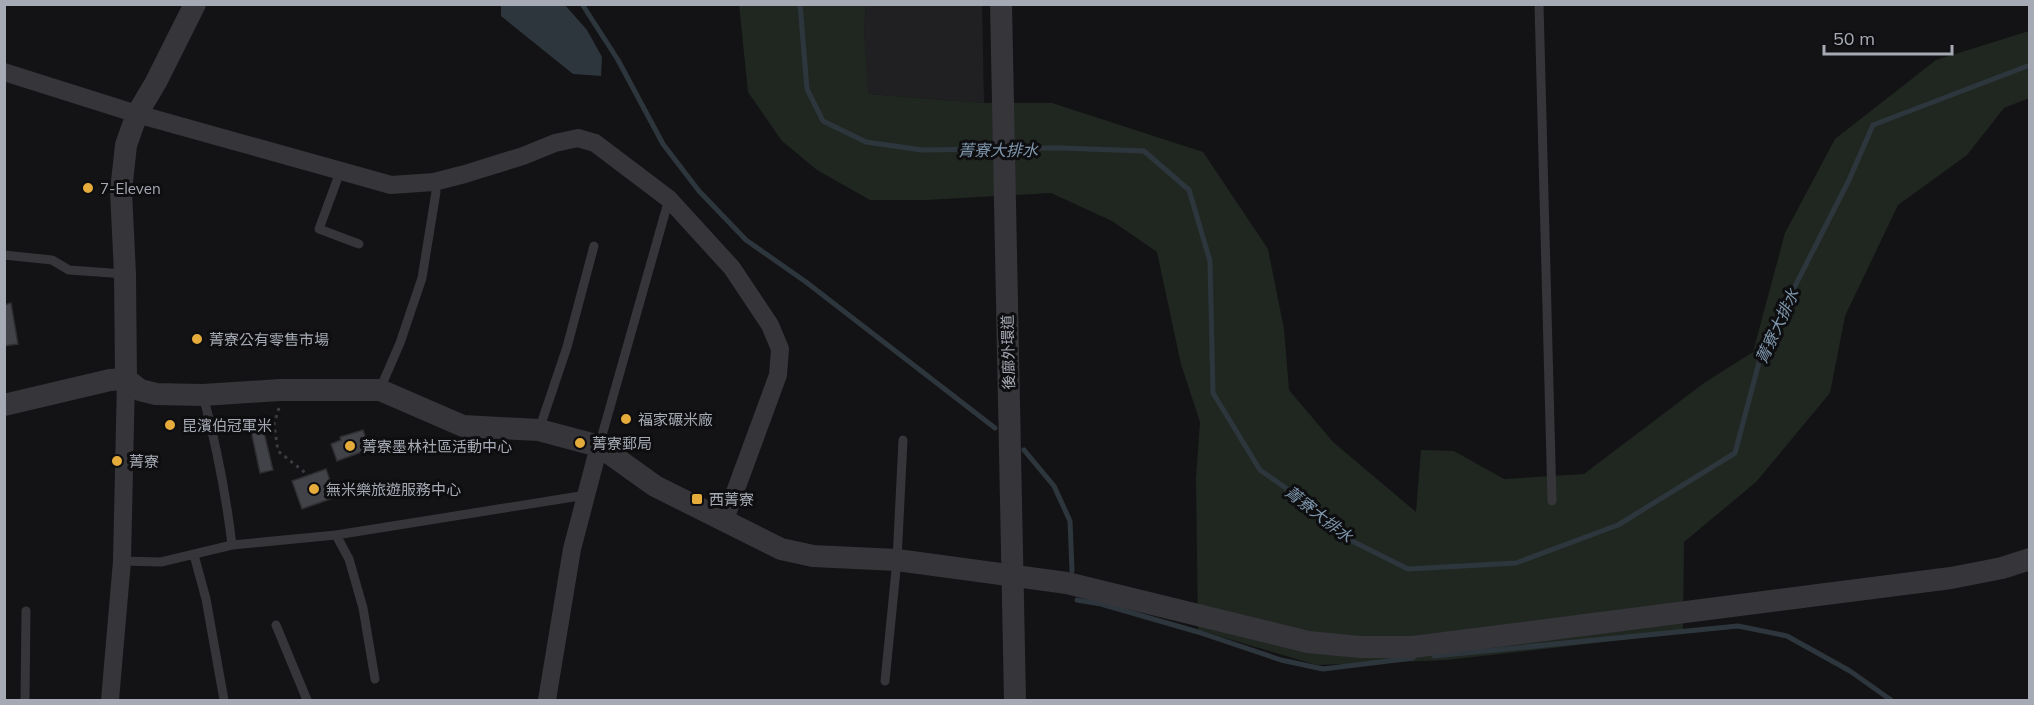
<svg xmlns="http://www.w3.org/2000/svg" width="2034" height="705" font-family="Mulish,'Noto Sans TC',sans-serif">
<rect width="100%" height="100%" fill="#131315"/>
<polygon fill="#201f22" points="866,5 982,5 984,103 867,94 864,30"/>
<polygon fill="#202721" points="739,4 866,5 864,30 868,94 984,103 1052,103 1203,152 1268,249 1284,329 1289,390 1333,442 1416,512 1421,450 1454,451 1504,479 1584,474 1704,383 1753,352 1785,233 1835,139 1936,60 2029,31 2029,98 2004,108 1967,155 1898,205 1845,316 1830,393 1756,482 1684,542 1683,633 1447,660 1317,665 1198,630 1196,479 1200,422 1181,364 1157,252 1112,221 1051,193 926,200 870,200 817,170 782,141 748,92"/>
<polygon fill="#2e363d" points="501,5 565,5 587,30 602,57 601,76 573,74 501,16"/>
<g fill="none" stroke-linecap="round" stroke-linejoin="round">
<g stroke="#2e363d" stroke-width="5">
<polyline points="582,4 618,60 663,144 699,191 746,240 806,282 995,428"/>
<polyline points="800,4 807,89 823,121 866,142 922,150 998,149"/>
<polyline points="1011,148 1060,148 1144,151 1189,190 1210,261 1213,393 1260,470 1309,504 1340,535 1408,569 1516,563 1618,525 1735,453 1762,351 1849,180 1873,125 2030,65"/>
<polyline points="1024,450 1054,486 1070,521 1072,571"/>
<polyline points="1077,600 1101,604 1198,632 1281,660 1323,669 1413,658"/>
<polyline points="1434,656 1738,626 1787,636 1850,671 1891,700"/>
</g>
</g>
<g fill="#424348" stroke="#2e2e31" stroke-width="1.5">
<polygon points="11,303 18,344 4,346 4,305"/>
<polygon points="263,428 273,470 260,473 251,431"/>
<polygon points="363,430 370,449 337,461 331,444 341,440 340,437"/>
<polygon points="326,469 336,497 302,509 292,481"/>
</g>
<g fill="none" stroke-linecap="round" stroke-linejoin="round">
<polyline stroke="#3b3c41" stroke-width="3" stroke-dasharray="3 4.5" stroke-linecap="butt" points="279,408 274,424 278,451 308,475"/>
<g stroke="#35353a" stroke-width="9">
<polyline points="1539,4 1552,501"/>
<polyline points="340,172 319,229 359,244"/>
<polyline points="4,255 52,260 69,270 125,274"/>
<polyline points="380,389 400,343 422,278 436,192 434,182"/>
<path d="M203,395C216,444 226,494 232,545"/>
<polyline points="539,430 567,347 594,246"/>
<polyline points="599,446 669,199"/>
<polyline points="336,535 349,559 363,608 375,679"/>
<polyline points="194,555 206,599 224,700"/>
<polyline points="122,561 161,562 232,545 336,535 586,495"/>
<polyline points="276,625 307,700"/>
<polyline points="885,681 897,560 903,440"/>
<polyline points="25,700 26,611"/>
</g>
<g stroke="#35353a" stroke-width="18">
<polyline points="4,72 137,114 391,185 434,182 465,174 523,156 555,143 578,138 595,143 669,199 732,268 770,325 780,349 778,375 724,522"/>
<polyline points="110,700 122,561 126,379"/>
<polyline points="547,700 572,549 599,446"/>
</g>
<g stroke="#35353a" stroke-width="22">
<polyline points="1001,4 1015,700"/>
<polyline points="126,379 125,274 121,191 126,145 137,114 156,82 195,4"/>
<polyline points="4,405 110,380 126,379 140,390 156,394 203,395 280,390 380,390 463,426 539,430 599,446 655,486 781,549 813,556 897,560 1067,583 1308,642 1360,647 1413,647 1951,578 2002,568 2030,559"/>
</g>
</g>
<g fill="#e5ac3c" stroke="#0e0e10" stroke-width="2">
<circle cx="88" cy="188" r="6"/>
<circle cx="197" cy="339" r="6"/>
<circle cx="626" cy="419" r="6"/>
<circle cx="170" cy="425" r="6"/>
<circle cx="580" cy="443" r="6"/>
<circle cx="350" cy="446" r="6"/>
<circle cx="117" cy="461" r="6"/>
<circle cx="314" cy="489" r="6"/>
<rect x="691" y="493" width="12" height="12" rx="3"/>
</g>
<g text-anchor="middle" dominant-baseline="central" stroke-width="6" stroke-linejoin="round" paint-order="stroke">
<g font-size="15" fill="#a6aab4" stroke="#0e0e10" text-anchor="start">
<text x="100" y="188">7-Eleven</text>
<text x="209" y="339">菁寮公有零售市場</text>
<text x="638" y="419">福家碾米廠</text>
<text x="182" y="425">昆濱伯冠軍米</text>
<text x="592" y="443">菁寮郵局</text>
<text x="362" y="446">菁寮墨林社區活動中心</text>
<text x="129" y="461">菁寮</text>
<text x="326" y="489">無米樂旅遊服務中心</text>
<text x="709" y="499">西菁寮</text>
</g>
<g font-size="15" fill="#a6aab4" stroke="#0e0e10">
<text transform="translate(1008 352) rotate(-91)">後廍外環道</text>
</g>
<g font-size="16" font-style="italic" fill="#7f97ad" stroke="#0e0e10">
<text x="998" y="150">菁寮大排水</text>
<text transform="translate(1777 326) rotate(-65)">菁寮大排水</text>
<text transform="translate(1319 514) rotate(38)">菁寮大排水</text>
</g>
</g>
<rect width="2034" height="705" fill="none" stroke="#a6aab4" stroke-width="12"/>
<path d="M1824 45v9h128v-9" fill="none" stroke="#a6aab4" stroke-width="3"/>
<text x="1833" y="45" font-size="18" fill="#a6aab4" stroke="#0e0e10" stroke-width="4.5" paint-order="stroke">50 m</text>
</svg>
